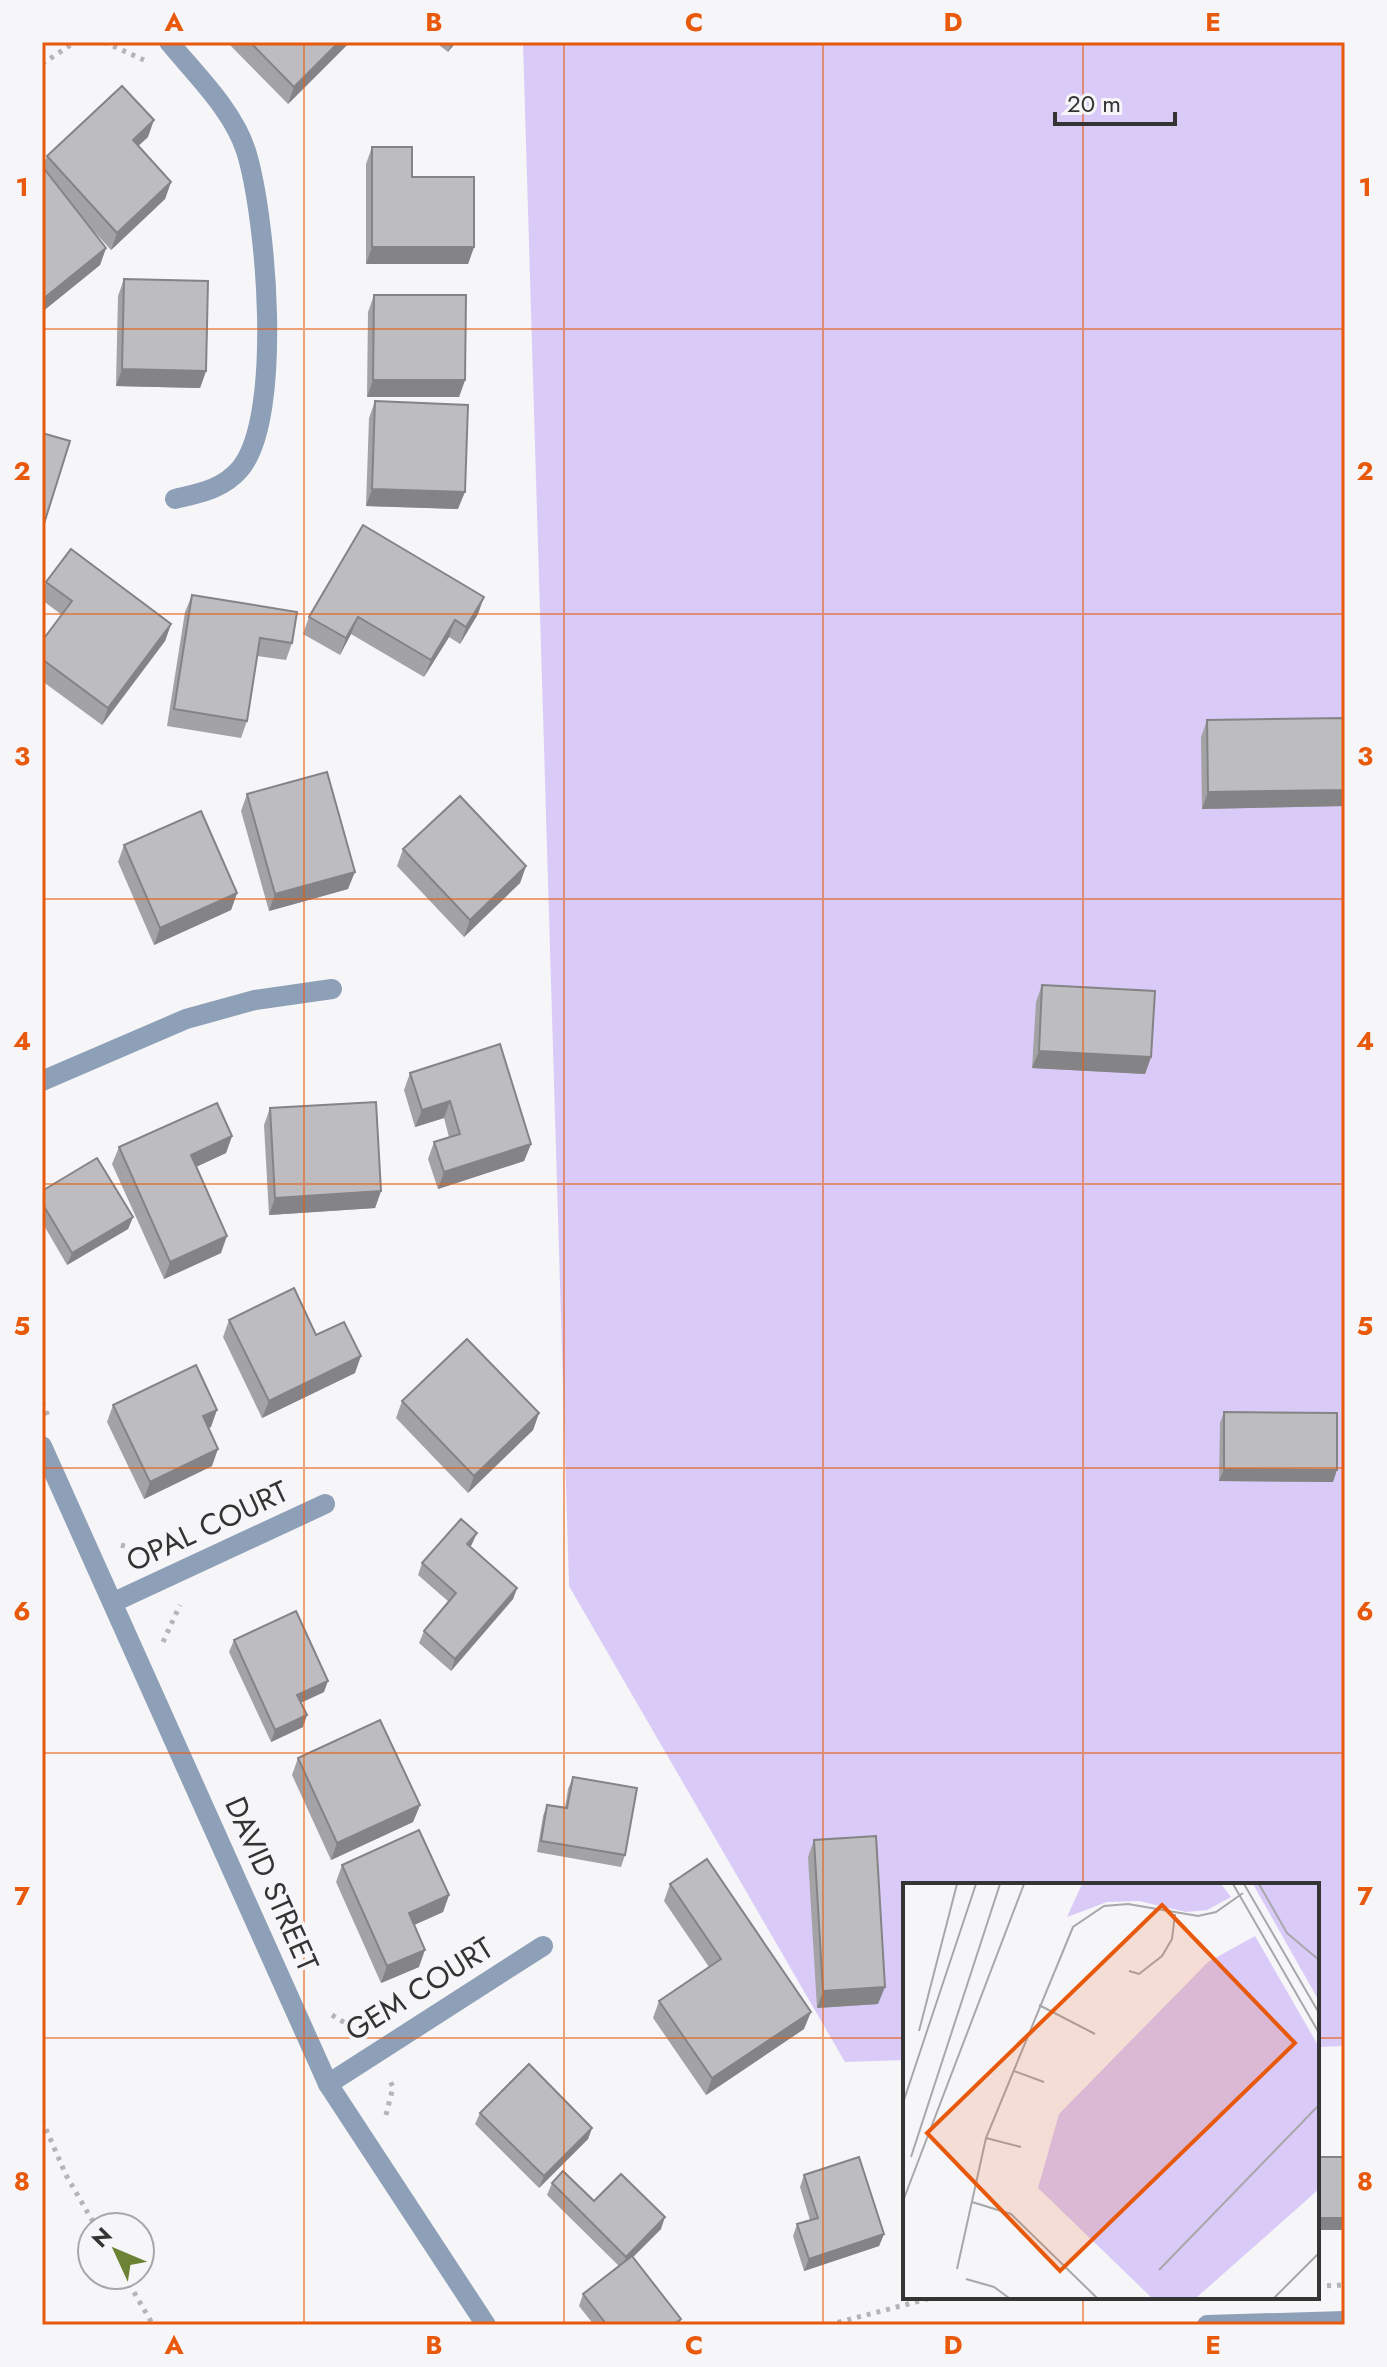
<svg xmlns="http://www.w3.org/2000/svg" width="1387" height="2367" font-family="Jost,sans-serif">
<rect width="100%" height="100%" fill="#f6f5f8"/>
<polygon fill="#d9caf8" points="523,42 1345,42 1345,2046 1317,2047 1317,1885 905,1885 905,2060 845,2062 569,1586"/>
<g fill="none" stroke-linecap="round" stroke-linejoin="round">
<g stroke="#b5b4b7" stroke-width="5" stroke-dasharray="4 6" stroke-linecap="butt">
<polyline points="104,42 144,60"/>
<polyline points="42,64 75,42"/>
<polyline points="42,1402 48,1416"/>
<polyline points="121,1545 146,1553"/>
<polyline points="163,1642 180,1605"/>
<polyline points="332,2015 358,2031"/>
<polyline points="386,2115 393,2087 389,2079"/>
<polyline points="42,2120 66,2175 96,2227"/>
<polyline points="124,2275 153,2325"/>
<polyline points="1317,2286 1345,2285"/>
<polyline points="828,2325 935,2297"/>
</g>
<g stroke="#8ea0b8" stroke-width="20">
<path d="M169,42C196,75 233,110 246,151C266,215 284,417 240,469C223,489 200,493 175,499"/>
<polyline points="42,1081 186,1019 255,1000 332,989"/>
<polyline points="42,1446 328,2084 486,2325"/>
<polyline points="114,1602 325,1504"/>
<polyline points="328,2084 543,1946"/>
<polyline points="1207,2325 1345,2321"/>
</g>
</g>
<g fill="#a3a2a4">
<polygon points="227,42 350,42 288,104"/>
<polygon points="435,42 456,42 448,52"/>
<polygon points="148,137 138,146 171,182 165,199 111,250 90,227 106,248 100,265 42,312 42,166 43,167 47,156"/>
<polygon points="372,147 412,177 474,247 468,264 366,264 366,164"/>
<polygon points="124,279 206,371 200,388 116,386 118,296"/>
<polygon points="374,295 465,380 459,397 367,397 368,312"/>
<polygon points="375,401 458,509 366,506 369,418"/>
<polygon points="46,582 171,624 165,641 102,725 42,681 42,641 62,615 42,600 42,594"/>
<polygon points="192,595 292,643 286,660 257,656 247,721 241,738 167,726 185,612"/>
<polygon points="478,614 460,644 449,637 424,677 351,634 340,655 303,634 309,617"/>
<polygon points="1345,718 1345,806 1202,809 1201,737 1207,720"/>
<polygon points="247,794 348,889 269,911 241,811"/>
<polygon points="124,845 237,893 231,910 154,945 118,862"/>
<polygon points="403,849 526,866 520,883 464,937 397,866"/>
<polygon points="1042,985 1151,1057 1145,1074 1032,1068 1036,1002"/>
<polygon points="410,1073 531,1144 524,1161 438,1189 428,1159 434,1142 449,1137 444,1118 415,1127 404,1090"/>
<polygon points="270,1108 381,1191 375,1208 269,1215 264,1125"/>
<polygon points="232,1136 226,1153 196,1167 221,1253 164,1279 112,1164 119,1147"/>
<polygon points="42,1191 133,1217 128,1229 67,1265 42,1222"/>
<polygon points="229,1320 316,1335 355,1373 262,1418 223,1337"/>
<polygon points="402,1401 539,1413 533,1430 468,1493 396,1418"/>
<polygon points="113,1405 211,1427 208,1428 212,1466 144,1499 107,1422"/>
<polygon points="1224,1412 1333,1482 1219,1481 1220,1423"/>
<polygon points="472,1544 470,1547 517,1588 513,1599 451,1671 419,1643 424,1631 449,1602 418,1575 422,1563"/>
<polygon points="234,1640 324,1692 301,1703 303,1727 271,1742 229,1652"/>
<polygon points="298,1758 420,1805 413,1822 331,1860 292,1775"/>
<polygon points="573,1777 625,1855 621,1867 537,1852 543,1816 547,1805 565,1808 568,1789"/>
<polygon points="814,1840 878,2004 817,2008 808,1857"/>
<polygon points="342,1865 449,1895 443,1912 414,1925 419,1967 381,1983 336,1882"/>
<polygon points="670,1884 804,2029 706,2095 653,2018 659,2001 709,1967 664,1901"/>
<polygon points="480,2113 592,2128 588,2139 539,2188 475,2124"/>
<polygon points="804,2175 884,2234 879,2246 804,2271 793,2236 797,2224 810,2220 800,2187"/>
<polygon points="552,2183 661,2229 633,2257 681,2319 679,2325 594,2325 579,2306 583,2294 619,2266 547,2195"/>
</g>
<g fill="#848486">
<polygon points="339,42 350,42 288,104 294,87"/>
<polygon points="452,42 456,42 448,52"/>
<polygon points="154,120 148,137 126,157 133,140"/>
<polygon points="171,182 165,199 111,250 117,233"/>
<polygon points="372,247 474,247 468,264 366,264"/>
<polygon points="106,248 100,265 42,312 43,299"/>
<polygon points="122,369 206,371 200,388 116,386"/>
<polygon points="373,380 465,380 459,397 367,397"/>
<polygon points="372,489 465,492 458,509 366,506"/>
<polygon points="484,597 478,614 460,644 466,627"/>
<polygon points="358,617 351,634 340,655 346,638"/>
<polygon points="455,620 449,637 424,677 431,660"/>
<polygon points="171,624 165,641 102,725 108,708"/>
<polygon points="1345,790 1345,806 1202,809 1208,792"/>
<polygon points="526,866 520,883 464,937 470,920"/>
<polygon points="355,872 348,889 269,911 275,894"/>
<polygon points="237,893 231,910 154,945 160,928"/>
<polygon points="1039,1051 1151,1057 1145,1074 1032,1068"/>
<polygon points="450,1101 444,1118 415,1127 422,1110"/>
<polygon points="232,1136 226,1153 185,1172 191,1155"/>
<polygon points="531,1144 524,1161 438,1189 444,1172"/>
<polygon points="381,1191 375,1208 269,1215 275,1198"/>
<polygon points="133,1217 128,1229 67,1265 72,1253"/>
<polygon points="227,1236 221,1253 164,1279 170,1262"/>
<polygon points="361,1356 355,1373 262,1418 269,1401"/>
<polygon points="217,1410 211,1427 197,1433 203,1416"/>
<polygon points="539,1413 533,1430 468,1493 474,1476"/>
<polygon points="218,1449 212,1466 144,1499 150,1482"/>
<polygon points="1224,1469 1337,1470 1333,1482 1219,1481"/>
<polygon points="477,1533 472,1544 463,1556 467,1544"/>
<polygon points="517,1588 513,1599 451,1671 455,1659"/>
<polygon points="328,1681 324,1692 293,1706 297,1695"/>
<polygon points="307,1715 303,1727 271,1742 275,1730"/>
<polygon points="420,1805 413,1822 331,1860 337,1843"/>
<polygon points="449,1895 443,1912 403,1930 409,1913"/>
<polygon points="425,1950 419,1967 381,1983 387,1966"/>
<polygon points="885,1987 878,2004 817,2008 823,1991"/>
<polygon points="811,2012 804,2029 706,2095 712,2078"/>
<polygon points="592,2128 588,2139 539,2188 544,2176"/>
<polygon points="665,2217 661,2229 622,2268 626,2257"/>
<polygon points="1317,2218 1345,2218 1344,2230 1317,2230"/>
<polygon points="884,2234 879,2246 804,2271 809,2259"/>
</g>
<g fill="#bdbcbf" stroke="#848486" stroke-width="2">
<polygon points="250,42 339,42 294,87"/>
<polygon points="122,86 154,120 133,140 171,182 117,233 47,156"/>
<polygon points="372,147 412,147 412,177 474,177 474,247 372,247"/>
<polygon points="42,166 106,248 43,299 42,297"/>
<polygon points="124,279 208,281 206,371 122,369"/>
<polygon points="374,295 466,295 465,380 373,380"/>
<polygon points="375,401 468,405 465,492 372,489"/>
<polygon points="42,433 70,441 42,530"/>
<polygon points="363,525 484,597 466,627 455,620 431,660 358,617 346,638 309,617"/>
<polygon points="71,549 171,624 108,708 42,659 42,641 72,601 46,582"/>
<polygon points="192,595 297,612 292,643 260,638 247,721 174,709"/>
<polygon points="1345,718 1345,790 1208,792 1207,720"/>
<polygon points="327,772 355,872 275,894 247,794"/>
<polygon points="460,796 526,866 470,920 403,849"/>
<polygon points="201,811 237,893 160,928 124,845"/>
<polygon points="1042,985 1155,991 1151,1057 1039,1051"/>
<polygon points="500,1044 531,1144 444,1172 434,1142 460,1134 450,1101 422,1110 410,1073"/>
<polygon points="376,1102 381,1191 275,1198 270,1108"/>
<polygon points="217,1103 232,1136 191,1155 227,1236 170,1262 119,1147"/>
<polygon points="97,1158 133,1217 72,1253 42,1203 42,1191"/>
<polygon points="294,1288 316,1335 344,1322 361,1356 269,1401 229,1320"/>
<polygon points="467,1339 539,1413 474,1476 402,1401"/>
<polygon points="196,1365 217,1410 203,1416 218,1449 150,1482 113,1405"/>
<polygon points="1224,1412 1337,1413 1337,1470 1224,1469"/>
<polygon points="461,1519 477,1533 467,1544 517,1588 455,1659 424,1631 456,1593 422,1563"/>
<polygon points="296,1611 328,1681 297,1695 307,1715 275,1730 234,1640"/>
<polygon points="380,1720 420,1805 337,1843 298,1758"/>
<polygon points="573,1777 637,1788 625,1855 541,1841 547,1805 567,1808"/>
<polygon points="419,1830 449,1895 409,1913 425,1950 387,1966 342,1865"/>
<polygon points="876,1836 885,1987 823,1991 814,1840"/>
<polygon points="707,1859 811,2012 712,2078 659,2001 721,1959 670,1884"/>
<polygon points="529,2064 592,2128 544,2176 480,2113"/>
<polygon points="859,2157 884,2234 809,2259 797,2224 818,2218 804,2175"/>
<rect x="1317" y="2157" width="28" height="61"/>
<polygon points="563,2171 594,2201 621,2174 665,2217 626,2257 552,2183"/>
<polygon points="632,2256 681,2319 673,2325 607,2325 583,2294"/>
</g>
<path fill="none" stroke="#e8590c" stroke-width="2" stroke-opacity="0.55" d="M304,42V2325M564,42V2325M823,42V2325M1083,42V1885M42,329H1345M42,614H1345M42,899H1345M42,1184H1345M42,1468H1345M42,1753H1345M42,2038H905M1317,2038H1345M1083,2297V2325"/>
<g text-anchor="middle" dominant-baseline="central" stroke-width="7" stroke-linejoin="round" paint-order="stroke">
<g font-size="30" fill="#343435" stroke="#f6f5f8">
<text transform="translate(207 1526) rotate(-25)">OPAL COURT</text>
<text transform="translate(272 1884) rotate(66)">DAVID STREET</text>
<text transform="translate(419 1989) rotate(-32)">GEM COURT</text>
</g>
</g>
<g transform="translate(903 1883)">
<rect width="416" height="416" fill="#f6f5f8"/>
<path d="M179,1H318L328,14L304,27L283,29L236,18L204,19L164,34ZM350,1H416V118ZM352,53L416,164V306L293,415H249L135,305L156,231L305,79Z" fill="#d9caf8"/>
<path fill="none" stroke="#a8a8aa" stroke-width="2" d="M330,1L416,150M341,1L416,130M356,1L384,50L416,77M226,88L236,91L259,73L269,56L272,31M136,122L192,151M16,148L54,1M111,188L141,199M0,220L73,1M83,255L118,264M8,274L97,1M0,318L121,1M69,319L108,331L194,415M54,386L83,255L170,44L201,23L225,21L295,33L313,29L340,10M256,387L416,222M63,396L91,404L106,415M371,415L416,370"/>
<path fill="#e8590c" fill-opacity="0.15" stroke="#e8590c" stroke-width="4" d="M259,22L392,160L157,388L24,250Z"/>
<rect width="416" height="416" fill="none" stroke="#343435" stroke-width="4"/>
</g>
<rect width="1387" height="2367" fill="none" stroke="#f6f5f8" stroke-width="88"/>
<g transform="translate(116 2251) rotate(314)"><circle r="38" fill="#f6f5f8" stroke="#a8a8aa" stroke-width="2"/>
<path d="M0-6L14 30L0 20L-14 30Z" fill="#6c8335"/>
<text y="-12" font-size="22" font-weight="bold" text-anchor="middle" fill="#343435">N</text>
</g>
<path d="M1055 112v12h120v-12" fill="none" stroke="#343435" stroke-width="4"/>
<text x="1067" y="112" font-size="24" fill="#343435" stroke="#f6f5f8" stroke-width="6" paint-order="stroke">20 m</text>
<rect x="44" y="44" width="1299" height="2279" fill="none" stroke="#e8590c" stroke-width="3"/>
<g font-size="26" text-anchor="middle" font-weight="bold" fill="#e8590c">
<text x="174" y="31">A</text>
<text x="434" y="31">B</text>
<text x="694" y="31">C</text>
<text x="953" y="31">D</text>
<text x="1213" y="31">E</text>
<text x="22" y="196">1</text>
<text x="1365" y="196">1</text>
<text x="22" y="480">2</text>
<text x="1365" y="480">2</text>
<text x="22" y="765">3</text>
<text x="1365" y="765">3</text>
<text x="22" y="1050">4</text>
<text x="1365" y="1050">4</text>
<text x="22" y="1335">5</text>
<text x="1365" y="1335">5</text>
<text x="22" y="1620">6</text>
<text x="1365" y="1620">6</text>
<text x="22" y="1905">7</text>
<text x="1365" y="1905">7</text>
<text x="22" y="2190">8</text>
<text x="1365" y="2190">8</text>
<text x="174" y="2354">A</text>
<text x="434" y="2354">B</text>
<text x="694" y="2354">C</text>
<text x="953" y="2354">D</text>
<text x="1213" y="2354">E</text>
</g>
</svg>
